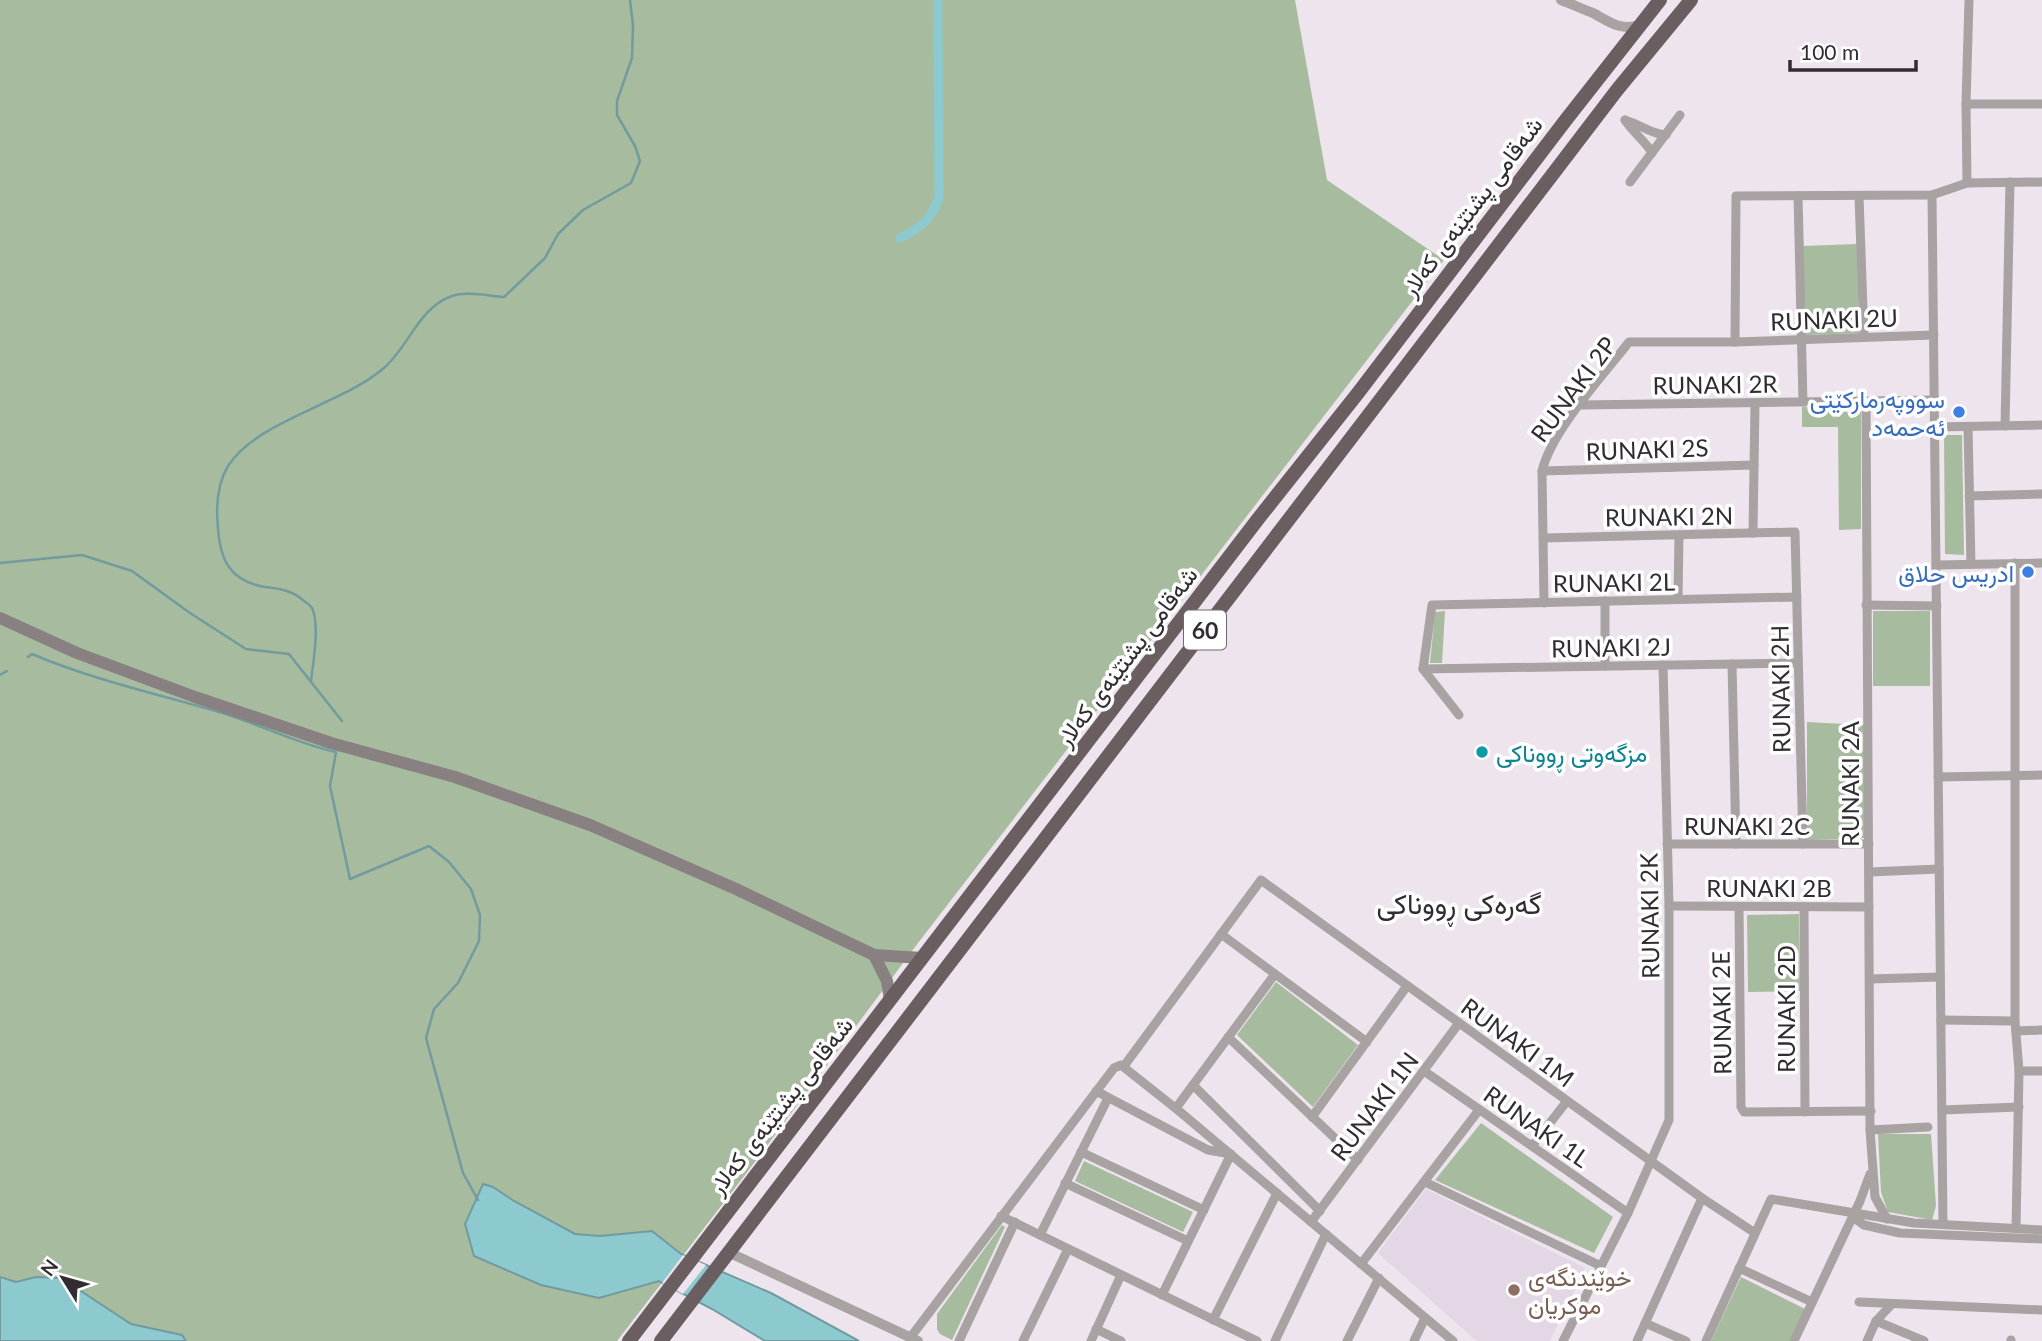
<svg xmlns="http://www.w3.org/2000/svg" width="2042" height="1341" font-family="Lato,Vazirmatn,sans-serif">
<rect width="100%" height="100%" fill="#ede4ee"/>
<polygon fill="#e3d6e5" points="1426,1189 1585,1268 1550,1341 1478,1341 1473,1338 1378,1253"/>
<g fill="#a7bc9e">
<polygon points="0,0 1295,0 1327,180 1444,260 918,943 748,1171 617,1341 0,1341"/>
<polygon points="1857,244 1859,333 1805,335 1803,246"/>
<polygon points="1802,407 1861,407 1861,529 1839,530 1838,427 1802,427"/>
<polygon points="1944,435 1962,435 1964,555 1945,554"/>
<polygon points="1445,611 1442,663 1430,663 1435,612"/>
<rect x="1873" y="611" width="57" height="75"/>
<polygon points="1807,722 1864,725 1864,838 1807,840"/>
<polygon points="1799,914 1800,991 1748,992 1747,915"/>
<polygon points="1276,982 1358,1045 1313,1107 1237,1035"/>
<polygon points="1481,1123 1613,1217 1594,1253 1435,1180"/>
<polygon points="1878,1134 1931,1134 1936,1206 1932,1220 1888,1212 1881,1192"/>
<polygon points="1084,1161 1193,1212 1183,1232 1075,1181"/>
<polygon points="1002,1225 1005,1227 952,1340 940,1334 937,1329 937,1314"/>
<polygon points="1741,1277 1805,1309 1792,1341 1711,1341"/>
</g>
<g fill="#8dcacf" stroke="#719b9f" stroke-width="2">
<polygon points="483,1184 493,1187 514,1201 575,1234 600,1236 652,1231 681,1254 771,1293 859,1341 765,1341 712,1309 659,1281 599,1298 541,1285 474,1256 465,1224"/>
<polygon points="0,1277 16,1282 36,1277 61,1278 131,1324 182,1335 186,1341 0,1341"/>
</g>
<polygon fill="#ede4ee" points="683,1255 706,1265 683,1294 662,1283"/>
<g fill="none" stroke-linecap="round" stroke-linejoin="round">
<g stroke="#719b9f" stroke-width="2.5">
<polyline points="0,563 82,555 132,571 190,613 246,649 289,654 342,721"/>
<path d="M28,657L32,654C95,681 163,695 229,715C265,727 299,744 336,752L330,786L350,879L429,846L449,862L471,889L480,915L479,941L458,983L434,1009L426,1038L463,1173L478,1200"/>
<polyline points="0,675 7,671"/>
<path d="M311,681C313,664 320,624 312,608C310,605 307,603 304,601C292,590 280,589 265,587C230,581 220,560 218,528C216,508 217,484 228,466C258,420 341,405 384,368C408,348 419,307 452,296C466,291 489,296 504,297L545,258L558,234L583,210L631,183L640,161L635,146L617,115V101L632,58L633,25L630,0"/>
</g>
<path stroke="#8dcacf" stroke-width="9" d="M900,238C921,228 930,221 939,198L938,0"/>
<g stroke="#a8a2a3" stroke-width="9">
<polyline points="1966,104 1969,0"/>
<path d="M1625,120C1640,124 1650,134 1666,135"/>
<path d="M1625,120C1633,133 1645,140 1652,153"/>
<polyline points="1630,182 1680,115"/>
<polyline points="1967,183 1966,104 2042,104"/>
<polyline points="1932,195 1943,1224"/>
<polyline points="1798,196 1803,402"/>
<polyline points="1859,196 1864,337"/>
<polyline points="1735,342 1736,196 1932,195 1967,183 2042,182"/>
<polyline points="1866,401 1870,1130 1875,1197 1887,1219"/>
<polyline points="1580,405 1935,400"/>
<polyline points="2005,426 2010,182"/>
<polyline points="1935,427 2042,425"/>
<polyline points="1968,427 1971,564"/>
<polyline points="1542,471 1754,465"/>
<polyline points="1969,496 2042,494"/>
<polyline points="1753,533 1755,404"/>
<polyline points="1544,538 1795,532 1803,844"/>
<polyline points="2015,563 2015,1021 2019,1071 2016,1228"/>
<polyline points="1936,565 2042,563"/>
<polyline points="1678,599 1679,535"/>
<polyline points="1605,601 1605,666"/>
<path d="M1544,603L1542,471C1552,430 1602,377 1629,342H1735L1934,335"/>
<polyline points="1866,605 1937,606"/>
<polyline points="1732,664 1736,844"/>
<polyline points="1423,669 1432,605 1797,597"/>
<polyline points="1423,669 1798,663"/>
<polyline points="1423,669 1459,715"/>
<polyline points="1938,777 2042,775"/>
<polyline points="1667,844 1869,844"/>
<polyline points="1869,872 1939,869"/>
<polyline points="1669,906 1869,907"/>
<polyline points="1739,907 1741,1107 1744,1112 1871,1111"/>
<polyline points="1804,907 1805,1112"/>
<polyline points="1221,934 1367,1042"/>
<polyline points="1870,979 1940,977"/>
<polyline points="1941,1020 2015,1021"/>
<polyline points="2016,1031 2042,1030"/>
<polyline points="1228,1037 1358,1160"/>
<polyline points="1124,1066 1261,880 1702,1198 1755,1233"/>
<polyline points="1424,1071 1628,1213"/>
<polyline points="2019,1071 2042,1071"/>
<polyline points="1193,1085 1320,1211"/>
<polyline points="1096,1091 1208,1150 1231,1154 1162,1295"/>
<polyline points="1176,1108 1275,974"/>
<polyline points="1942,1110 2019,1107"/>
<polyline points="1312,1117 1407,986"/>
<polyline points="1870,1130 1928,1127"/>
<polyline points="1532,1146 1567,1101"/>
<polyline points="1081,1152 1204,1210"/>
<polyline points="1425,1182 1601,1266"/>
<polyline points="1065,1183 1188,1241"/>
<polyline points="1853,1212 1857,1220 1864,1225 1900,1233 2042,1239"/>
<polyline points="1001,1216 1257,1341"/>
<polyline points="1311,1222 1459,1023"/>
<polyline points="1040,1235 1108,1098"/>
<polyline points="1361,1264 1479,1110"/>
<polyline points="1739,1268 1812,1302"/>
<polyline points="1859,1302 2042,1310"/>
<polyline points="1213,1320 1277,1193"/>
<polyline points="1876,1321 1924,1341"/>
<polyline points="1645,1323 1686,1341"/>
<polyline points="1096,1329 1121,1341"/>
<polyline points="910,1338 1114,1068 1121,1065 1179,1111 1453,1341"/>
<polyline points="959,1341 1015,1222"/>
<polyline points="1023,1341 1068,1249"/>
<polyline points="1091,1341 1121,1275"/>
<polyline points="1275,1341 1326,1234"/>
<polyline points="1347,1341 1379,1278"/>
<polyline points="1414,1341 1425,1318"/>
<polyline points="1563,1341 1628,1213 1669,1120 1669,906 1663,665"/>
<polyline points="1637,1341 1702,1198"/>
<polyline points="1706,1341 1771,1199 1914,1223 2042,1230"/>
<polyline points="1794,1341 1860,1201 1870,1174"/>
<polyline points="1867,1341 1876,1321 1892,1304"/>
<polyline points="2011,1341 2011,1340"/>
</g>
<g stroke="#a8a2a3" stroke-width="10">
<path d="M1561,0C1572,4 1582,9 1593,13C1610,22 1620,31 1640,25"/>
<polyline points="728,1252 918,1341"/>
</g>
<g stroke="#898082" stroke-width="12">
<polyline points="0,618 77,653 195,697 331,743 455,777 590,825 736,889 874,955 922,958"/>
<polyline points="874,955 887,981 890,1000"/>
</g>
<g stroke="#6a5e60" stroke-width="14">
<polyline points="629,1341 1258,519 1358,393 1565,121 1660,0"/>
<polyline points="661,1341 1617,90 1691,0"/>
</g>
</g>
<g fill="#3f7fe0" stroke="#fff" stroke-width="2.5">
<circle cx="1959" cy="412" r="7"/>
<circle cx="2028" cy="572" r="7"/>
</g>
<circle fill="#0f9aa8" stroke="#fff" stroke-width="2.5" cx="1482" cy="752" r="7"/>
<circle fill="#8d6e63" stroke="#fff" stroke-width="2.5" cx="1514" cy="1290" r="7"/>
<g text-anchor="middle" dominant-baseline="central" stroke-width="7" stroke-linejoin="round" paint-order="stroke">
<rect fill="#fff" stroke="#6e6b6e" stroke-width="2" x="1184" y="610.5" width="42" height="39" rx="5"/>
<g font-size="23" font-weight="bold" fill="#302c30">
<text x="1205" y="630">60</text>
</g>
<g font-size="24" fill="#302c30" stroke="#fff">
<text transform="translate(1471 206) rotate(-53)">شەقامی پشتێنەی کەلار</text>
<text transform="translate(1834 319) rotate(-2)">RUNAKI 2U</text>
<text transform="translate(1715 384) rotate(-1)">RUNAKI 2R</text>
<text transform="translate(1573 389) rotate(-53)">RUNAKI 2P</text>
<text transform="translate(1647 449) rotate(-2)">RUNAKI 2S</text>
<text transform="translate(1669 516) rotate(-1)">RUNAKI 2N</text>
<text transform="translate(1614 582) rotate(-1)">RUNAKI 2L</text>
<text transform="translate(1611 647) rotate(-1)">RUNAKI 2J</text>
<text transform="translate(1126 656) rotate(-53)">شەقامی پشتێنەی کەلار</text>
<text transform="translate(1780 689) rotate(-91)">RUNAKI 2H</text>
<text transform="translate(1849 784) rotate(-90)">RUNAKI 2A</text>
<text x="1747" y="825">RUNAKI 2C</text>
<text x="1769" y="887">RUNAKI 2B</text>
<text transform="translate(1649 916) rotate(-91)">RUNAKI 2K</text>
<text transform="translate(1785 1009) rotate(-90)">RUNAKI 2D</text>
<text transform="translate(1721 1013) rotate(-91)">RUNAKI 2E</text>
<text transform="translate(1518 1042) rotate(36)">RUNAKI 1M</text>
<text transform="translate(780 1105) rotate(-52)">شەقامی پشتێنەی کەلار</text>
<text transform="translate(1374 1106) rotate(-53)">RUNAKI 1N</text>
<text transform="translate(1537 1126) rotate(35)">RUNAKI 1L</text>
</g>
<g font-size="24" fill="#366cbe" stroke="#fff" text-anchor="end">
<text x="1945" y="398">سووپەرمارکێتی<tspan x="1945" dy="28">ئەحمەد</tspan></text>
<text x="2014" y="572">ادريس حلاق</text>
</g>
<g font-size="24" fill="#0d838f" stroke="#fff" text-anchor="start">
<text x="1496" y="752">مزگەوتی ڕووناکی</text>
</g>
<g font-size="24" fill="#785e54" stroke="#fff" text-anchor="start">
<text x="1528" y="1276">خوێندنگەی<tspan x="1528" dy="28">موکریان</tspan></text>
</g>
<g font-size="28" fill="#302c30" stroke="#fff">
<text x="1459" y="903">گەرەکی ڕووناکی</text>
</g>
</g>
<g transform="translate(63 1278) rotate(307)" stroke="#ffffff" stroke-width="5" paint-order="stroke">
<path d="M0-5L12 26L0 18L-12 26Z" fill="#302c30"/>
<text y="-10" font-size="19" font-weight="bold" text-anchor="middle" fill="#302c30">N</text>
</g>
<path d="M1790 60v10h126v-10" fill="none" stroke="#302c30" stroke-width="3.5"/>
<text x="1800" y="60" font-size="21" fill="#302c30" stroke="#ffffff" stroke-width="5" paint-order="stroke">100 m</text>
</svg>
